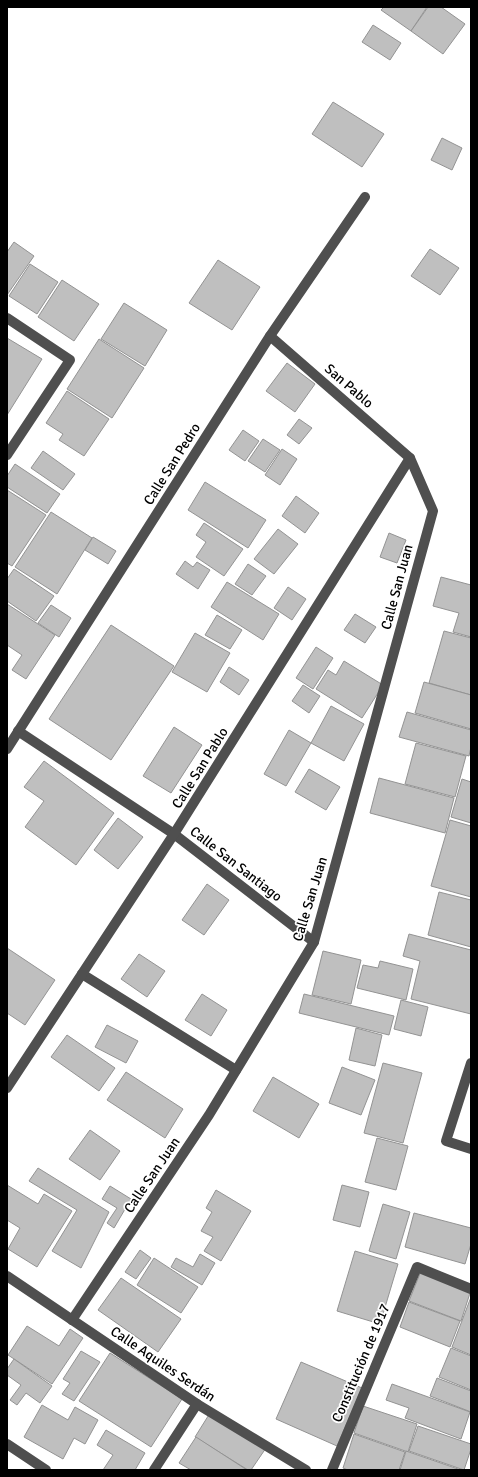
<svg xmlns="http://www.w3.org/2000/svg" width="478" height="1477" font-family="Signika,sans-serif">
<rect width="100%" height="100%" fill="#fff"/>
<g fill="#bfbfbf" stroke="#939393">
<polygon points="384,7 427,7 411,31 381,10"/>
<polygon points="428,7 441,7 465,24 443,54 411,31"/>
<polygon points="373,25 401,43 390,60 362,42"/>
<polygon points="333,102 384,134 362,167 312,134"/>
<polygon points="442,138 462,148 452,170 431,160"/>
<polygon points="14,242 34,256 7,295 7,252"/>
<polygon points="430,249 459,268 440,295 411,276"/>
<polygon points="218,260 260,287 232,330 189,303"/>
<polygon points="30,264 58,282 37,314 9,296"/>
<polygon points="62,280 99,304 74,341 38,317"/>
<polygon points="124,303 167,330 145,366 101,339"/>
<polygon points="7,338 42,359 7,415"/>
<polygon points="99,339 144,368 112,418 67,389"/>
<polygon points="287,363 315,384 295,412 266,391"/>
<polygon points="67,391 109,419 84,456 59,440 63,434 46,423"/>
<polygon points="299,419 312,428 299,444 287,435"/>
<polygon points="243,430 259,441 245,461 229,450"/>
<polygon points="263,439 280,450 265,472 248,461"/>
<polygon points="282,449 297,459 280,485 265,475"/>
<polygon points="43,451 75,474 63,490 31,468"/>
<polygon points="15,464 60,494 47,513 7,487 7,476"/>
<polygon points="205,482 266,520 248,548 188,510"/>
<polygon points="7,490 46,515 12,566 7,563"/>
<polygon points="296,496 319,513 305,533 282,516"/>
<polygon points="51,512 92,538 57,594 15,567"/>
<polygon points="204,523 243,549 224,576 196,557 206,542 196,535"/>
<polygon points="278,529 298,544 274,574 254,559"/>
<polygon points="389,533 406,540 397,563 380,557"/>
<polygon points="93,537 116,551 108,564 85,550"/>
<polygon points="185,561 193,567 197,562 210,570 198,589 176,574"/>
<polygon points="248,564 266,576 252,595 235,584"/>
<polygon points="14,569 54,596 36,621 7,601 7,579"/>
<polygon points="441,577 471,585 471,637 453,632 459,613 433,606"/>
<polygon points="227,582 279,614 263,640 211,607"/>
<polygon points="288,587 306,599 292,620 274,608"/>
<polygon points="7,604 55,635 26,679 12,670 22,655 7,645"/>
<polygon points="51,605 71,618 59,637 38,623"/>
<polygon points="355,614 376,627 365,643 344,630"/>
<polygon points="217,615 242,630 230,649 205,635"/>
<polygon points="111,625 174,666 111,760 49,719"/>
<polygon points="444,631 471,638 471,695 429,683"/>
<polygon points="195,633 230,653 207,692 172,672"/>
<polygon points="316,647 333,658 313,689 296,678"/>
<polygon points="344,661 383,685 362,718 316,689 328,670 336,675"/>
<polygon points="229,667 249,680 239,695 220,682"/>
<polygon points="424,682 471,695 471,729 415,713"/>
<polygon points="303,685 320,696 309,713 292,701"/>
<polygon points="331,706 364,724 344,761 311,743"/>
<polygon points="407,712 471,730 471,747 469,756 399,737"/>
<polygon points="174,727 202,745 171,793 143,776"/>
<polygon points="289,730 311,743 286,786 264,774"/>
<polygon points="416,743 466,756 455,797 405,784"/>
<polygon points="44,761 114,813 76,865 25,827 44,801 24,787"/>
<polygon points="309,769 340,787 326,810 295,792"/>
<polygon points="379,778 454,798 445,833 370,813"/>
<polygon points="462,779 471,782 471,823 451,817"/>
<polygon points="118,818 143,837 118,869 94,850"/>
<polygon points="450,820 471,826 471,897 431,886"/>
<polygon points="207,884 229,900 204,935 182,920"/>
<polygon points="439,892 471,900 471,947 428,935"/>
<polygon points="409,934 471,950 471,1014 411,999 420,961 403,956"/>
<polygon points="7,948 55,980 25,1025 7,1013"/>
<polygon points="323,951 361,960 351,1004 312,995"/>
<polygon points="139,954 165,971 147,997 121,979"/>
<polygon points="380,961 413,969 406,1000 357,988 363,965 378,968"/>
<polygon points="202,994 227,1010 211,1036 185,1020"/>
<polygon points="304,994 394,1016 389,1035 299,1013"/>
<polygon points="401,1000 428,1007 421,1036 394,1029"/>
<polygon points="107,1025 138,1041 126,1063 95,1047"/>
<polygon points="356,1028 382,1035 375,1066 349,1060"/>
<polygon points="67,1035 115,1068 99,1091 51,1057"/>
<polygon points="383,1063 422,1073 403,1143 364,1133"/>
<polygon points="342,1067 375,1080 361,1115 329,1103"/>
<polygon points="126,1072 183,1109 165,1138 107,1100"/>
<polygon points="273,1077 319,1104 299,1138 253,1111"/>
<polygon points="90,1130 120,1151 100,1180 69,1159"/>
<polygon points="377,1138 408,1146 396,1190 365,1182"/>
<polygon points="38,1168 109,1212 81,1268 52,1251 77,1210 29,1181"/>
<polygon points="7,1185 38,1204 44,1194 72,1211 37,1267 8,1249 20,1228 7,1220"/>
<polygon points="342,1185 369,1192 360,1227 333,1220"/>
<polygon points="110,1186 131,1199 114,1228 107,1223 117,1208 102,1199"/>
<polygon points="216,1190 251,1211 221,1261 204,1251 213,1237 201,1231 212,1212 206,1208"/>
<polygon points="383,1204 410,1212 396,1259 369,1251"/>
<polygon points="414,1213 471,1228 471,1244 465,1264 405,1247"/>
<polygon points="140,1250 151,1258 136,1279 125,1272"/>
<polygon points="355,1251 398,1264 380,1324 337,1311"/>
<polygon points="200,1254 215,1263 202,1285 171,1267 176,1258 193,1267"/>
<polygon points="154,1258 198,1287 181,1313 137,1285"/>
<polygon points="421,1271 471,1290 461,1321 409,1301"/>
<polygon points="121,1278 181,1319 158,1352 98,1310"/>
<polygon points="471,1297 471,1355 452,1347"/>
<polygon points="409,1302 460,1321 450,1347 400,1327"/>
<polygon points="27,1326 59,1346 70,1329 83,1338 52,1384 8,1355"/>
<polygon points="451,1348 471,1356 471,1390 439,1377"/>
<polygon points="81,1351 100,1362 74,1401 62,1394 70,1383 63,1379"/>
<polygon points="110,1353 182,1399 151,1447 79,1401"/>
<polygon points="14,1359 52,1386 40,1403 26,1393 17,1405 10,1400 21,1385 7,1375 7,1369"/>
<polygon points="301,1362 362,1388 337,1446 276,1419"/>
<polygon points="437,1378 471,1391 471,1412 430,1396"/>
<polygon points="392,1384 470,1412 461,1439 405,1418 409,1408 386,1400"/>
<polygon points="42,1405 68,1420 75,1407 98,1420 85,1444 74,1438 63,1459 24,1437"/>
<polygon points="363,1406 417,1424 408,1452 354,1433"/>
<polygon points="210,1413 266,1448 251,1470 248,1470 195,1437"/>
<polygon points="418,1426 471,1444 471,1449 464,1470 409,1451"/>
<polygon points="106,1430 145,1453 135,1470 103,1470 113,1455 97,1445"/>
<polygon points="354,1434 405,1452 399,1470 348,1470 343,1468"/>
<polygon points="196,1437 247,1470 191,1470 179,1463"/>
<polygon points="406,1451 461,1470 400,1470"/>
</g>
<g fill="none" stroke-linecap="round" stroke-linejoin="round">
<g stroke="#4f4f4f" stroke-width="10">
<polyline points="7,318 70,360 7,455"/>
<polyline points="18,731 174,834 314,942"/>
<polyline points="7,749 270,336 365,197"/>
<polyline points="82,974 236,1070"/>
<polyline points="471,1063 446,1141 471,1149"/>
<polyline points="7,1088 174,834 410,458"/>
<polyline points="7,1276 197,1404 306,1470"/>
<polyline points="72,1320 209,1115 314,942 433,511 410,458 270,336"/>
<polyline points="7,1444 46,1470"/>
<polyline points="154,1470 197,1404"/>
<polyline points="332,1470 417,1267 471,1289"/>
</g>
</g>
<g text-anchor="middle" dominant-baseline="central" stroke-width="3.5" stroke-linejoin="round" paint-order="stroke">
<g font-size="14" fill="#000" stroke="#fff">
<text transform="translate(349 386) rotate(41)">San Pablo</text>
<text transform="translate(172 464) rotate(-58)">Calle San Pedro</text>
<text transform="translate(397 587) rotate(-75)">Calle San Juan</text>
<text transform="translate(200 768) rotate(-58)">Calle San Pablo</text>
<text transform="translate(236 864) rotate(38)">Calle San Santiago</text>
<text transform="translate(310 899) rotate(-73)">Calle San Juan</text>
<text transform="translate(152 1175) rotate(-56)">Calle San Juan</text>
<text transform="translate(361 1363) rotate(-67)">Constitución de 1917</text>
<text transform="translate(163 1364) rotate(34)">Calle Aquiles Serdán</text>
</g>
</g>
<rect width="478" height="1477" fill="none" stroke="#000000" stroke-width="16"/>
</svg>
